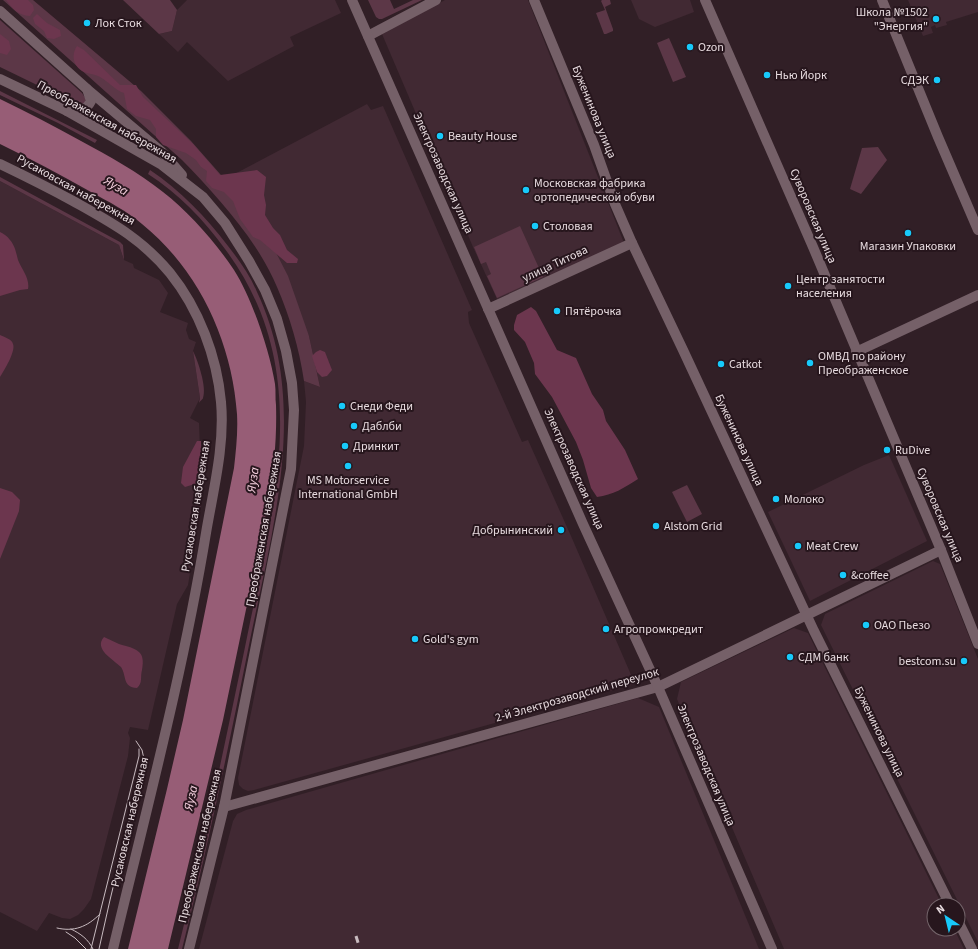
<svg xmlns="http://www.w3.org/2000/svg" width="978" height="949" font-family="'Source Sans 3',sans-serif">
<rect width="100%" height="100%" fill="#311f26"/>
<g fill="#412933">
<polygon points="187,0 335,0 341,13 290,37 294,46 228,81 187,42 178,52 159,34 172,31 177,10"/>
<polygon points="445,0 528,0 624,243 497,299 473,247 382,34"/>
<polygon points="631,0 690,0 694,12 655,27 639,19"/>
<polygon points="908,0 978,0 978,12 946,22 947,25 936,28 935,25 931,27 933,33 923,36"/>
<polygon points="367,104 371,110 383,106 472,310 468,312 469,323 522,442 528,440 571,536 635,684 254,790 248,791 243,789 239,785 238,778 304,446 306,402 304,381 320,387 309,336 225,179"/>
<polygon points="0,181 119,245 124,260 133,264 134,268 159,280 168,293 160,312 188,323 186,330 189,339 196,342 193,351 200,398 190,418 199,423 202,501 188,585 177,604 148,730 130,727 128,733 130,738 128,756 91,899 84,909 78,915 70,919 62,918 49,913 37,931 0,912"/>
<polygon points="889,455 927,541 810,601 768,512 864,465"/>
<polygon points="933,561 940,564 978,659 978,942 821,625 825,614"/>
<polygon points="794,628 808,633 942,905 934,905 934,929 954,929 964,949 784,949 677,699 681,682"/>
<polygon points="638,698 659,707 759,949 199,949 233,821 237,814 246,810"/>
</g>
<g fill="#5c3747">
<path d="M3,0H33L141,91L191,141L243,200L269,239L288,276L309,336L320,387L304,381C299,348 290,317 277,287C258,241 217,196 182,160Z"/>
<polygon points="123,0 170,0 177,10 172,31 159,34"/>
<polygon points="368,0 390,0 394,9 413,0 422,0 382,19 379,19 376,17"/>
<polygon points="602,0 610,0 611,4 605,7 613,29 613,31 606,34 604,34 596,13 605,10 601,1"/>
<polygon points="0,20 82,93 86,99 85,103 81,105 70,101 0,67"/>
<polygon points="669,38 686,77 673,82 657,43"/>
<polygon points="0,91 97,140 95,143 58,123 0,95"/>
<polygon points="878,147 887,160 861,194 850,189 862,148"/>
<path d="M150,170C180,190 206,217 228,246C239,260 250,275 257,292C311,406 271,533 248,650C228,750 207,850 182,949H178C203,849 224,748 245,647C272,510 317,372 225,249C204,220 178,193 148,174Z"/>
<polygon points="0,177 120,242 123,245 124,260 119,245 0,181"/>
<polygon points="520,226 543,277 497,298 487,276 491,274 486,262 481,264 474,247"/>
<path d="M193,351C198,361 207,387 203,398C203,399 200,401 199,403L200,398Z"/>
<polygon points="687,485 702,514 687,522 672,492"/>
</g>
<g fill="#6c364e">
<path d="M6,0H28L33,5L34,10L30,16C17,15 13,9 6,0Z"/>
<polygon points="37,14 47,23 60,30 61,36 54,39 47,38 44,31 35,24 33,18"/>
<polygon points="0,34 9,41 11,49 7,55 0,53"/>
<path d="M77,46L84,50L120,85H136L143,97L193,144L220,175L257,170L266,177L264,195L266,205L265,215L273,228L280,235L287,250L298,259L297,263H287L260,240L253,237L240,219L233,201L224,192L212,188L206,181L207,171L201,167L196,160L186,153L163,145L156,137V129L150,120L136,116L127,109L124,93C115,90 109,82 100,77C95,74 87,74 82,71C73,65 71,55 77,46Z"/>
<path d="M0,232C4,234 7,236 10,240C15,246 16,252 18,260C22,270 30,278 28,289L20,290L0,296Z"/>
<path d="M531,307L536,311L557,350L576,358L592,394L603,410L606,421L625,450L638,479C624,488 613,495 597,497L591,488L583,460L576,442L552,397L535,374L534,363L525,342L514,330V325L517,315Z"/>
<path d="M0,335C4,337 12,339 13,344C16,351 4,371 0,377Z"/>
<polygon points="320,350 325,352 332,370 327,376 322,377 317,372 312,356 316,352"/>
<polygon points="197,441 201,441 202,472 198,483 185,487 181,483 183,467"/>
<polygon points="0,488 12,492 20,500 19,511 0,559"/>
<path d="M104,637C109,639 114,642 119,644C136,649 146,650 142,670C140,677 143,683 137,688C122,687 127,676 121,667C114,660 93,649 104,637Z"/>
</g>
<path fill="#975d76" d="M0,99C27,112 54,126 81,141C109,156 138,172 163,192C189,212 216,243 234,270C252,298 270,352 275,384C276,391 275,398 276,405C277,437 274,468 269,499L223,720L168,949H128L167,789L183,720L234,468C236,450 238,432 237,414C232,342 199,270 142,224C127,211 109,202 91,192C61,175 31,159 0,144Z"/>
<g fill="none" stroke-linecap="round" stroke-linejoin="round">
<g stroke="#756068" stroke-width="10">
<polyline points="534,0 594,145 615,204 632,243 683,350 814,631 950,905"/>
<polyline points="705,0 813,247 941,550 978,644"/>
<polyline points="882,0 938,137 978,230"/>
<polyline points="368,36 436,0"/>
<polyline points="488,309 632,243"/>
<polyline points="856,352 978,295"/>
<polyline points="224,807 658,687 941,550"/>
<polyline points="958,921 972,949"/>
</g>
<g stroke="#756068" stroke-width="10">
<polyline points="352,0 583,524 658,687 772,949"/>
<polyline points="0,11 87,89 162,152 182,175"/>
<polyline points="0,79 65,110 162,165 203,197 225,223 249,261 265,290 277,319 286,351 292,383 294,410 291,469 224,807 189,949"/>
<path d="M67,111C78,112 86,111 91,101L87,89"/>
<path d="M0,164C25,176 49,188 73,201C112,223 141,238 170,273C199,309 217,357 221,402C225,446 213,491 206,533C183,673 146,811 113,949"/>
</g>
<g stroke="#c8bbc0" stroke-width="1">
<path d="M57,928C74,932 87,927 100,914"/>
<path d="M71,929C81,934 88,939 93,949"/>
<polyline points="66,932 75,938 86,949"/>
<polyline points="91,949 139,756 139,749"/>
<polyline points="99,949 110,900 144,759 142,750 136,741"/>
</g>
<polyline stroke="#c8bbc0" stroke-width="3" stroke-dasharray="7 7" stroke-linecap="butt" points="356,936 360,949"/>
</g>
<g fill="#17cafb" stroke="#27161d" stroke-width="1.5">
<circle cx="936" cy="19" r="4"/>
<circle cx="87" cy="23" r="4"/>
<circle cx="690" cy="47" r="4"/>
<circle cx="767" cy="75" r="4"/>
<circle cx="937" cy="80" r="4"/>
<circle cx="440" cy="136" r="4"/>
<circle cx="526" cy="190" r="4"/>
<circle cx="535" cy="226" r="4"/>
<circle cx="908" cy="233" r="4"/>
<circle cx="788" cy="286" r="4"/>
<circle cx="557" cy="311" r="4"/>
<circle cx="810" cy="363" r="4"/>
<circle cx="721" cy="364" r="4"/>
<circle cx="342" cy="406" r="4"/>
<circle cx="354" cy="426" r="4"/>
<circle cx="345" cy="446" r="4"/>
<circle cx="887" cy="450" r="4"/>
<circle cx="348" cy="466" r="4"/>
<circle cx="776" cy="499" r="4"/>
<circle cx="656" cy="526" r="4"/>
<circle cx="561" cy="530" r="4"/>
<circle cx="798" cy="546" r="4"/>
<circle cx="843" cy="575" r="4"/>
<circle cx="866" cy="625" r="4"/>
<circle cx="606" cy="629" r="4"/>
<circle cx="415" cy="639" r="4"/>
<circle cx="790" cy="657" r="4"/>
<circle cx="964" cy="661" r="4"/>
</g>
<g text-anchor="middle" dominant-baseline="central" stroke-width="4" stroke-linejoin="round" paint-order="stroke">
<g font-size="12" fill="#e8dce0" stroke="#27161d" text-anchor="start">
<text x="928" y="12" text-anchor="end">Школа №1502<tspan x="928" dy="14">"Энергия"</tspan></text>
<text x="95" y="23">Лок Сток</text>
<text x="698" y="47">Ozon</text>
<text x="775" y="75">Нью Йорк</text>
<text x="929" y="80" text-anchor="end">СДЭК</text>
<text x="448" y="136">Beauty House</text>
<text x="534" y="183">Московская фабрика<tspan x="534" dy="14">ортопедической обуви</tspan></text>
<text x="543" y="226">Столовая</text>
<text x="908" y="246" text-anchor="middle">Магазин Упаковки</text>
<text x="796" y="279">Центр занятости<tspan x="796" dy="14">населения</tspan></text>
<text x="565" y="311">Пятёрочка</text>
<text x="818" y="356">ОМВД по району<tspan x="818" dy="14">Преображенское</tspan></text>
<text x="729" y="364">Catkot</text>
<text x="350" y="406">Снеди Феди</text>
<text x="362" y="426">Даблби</text>
<text x="353" y="446">Дринкит</text>
<text x="895" y="450">RuDive</text>
<text x="348" y="480" text-anchor="middle">MS Motorservice<tspan x="348" dy="14">International GmbH</tspan></text>
<text x="784" y="499">Молоко</text>
<text x="664" y="526">Alstom Grid</text>
<text x="553" y="530" text-anchor="end">Добрынинский</text>
<text x="806" y="546">Meat Crew</text>
<text x="851" y="575">&amp;coffee</text>
<text x="874" y="625">ОАО Пьезо</text>
<text x="614" y="629">Агропромкредит</text>
<text x="423" y="639">Gold's gym</text>
<text x="798" y="657">СДМ банк</text>
<text x="956" y="661" text-anchor="end">bestcom.su</text>
</g>
<g font-size="12" fill="#e8dce0" stroke="#27161d">
<text transform="translate(594 112) rotate(68)">Буженинова улица</text>
<text transform="translate(107 122) rotate(29)">Преображенская набережная</text>
<text transform="translate(443 173) rotate(66)">Электрозаводская улица</text>
<text transform="translate(76 190) rotate(29)">Русаковская набережная</text>
<text transform="translate(813 216) rotate(67)">Суворовская улица</text>
<text transform="translate(555 264) rotate(-25)">улица Титова</text>
<text transform="translate(739 440) rotate(65)">Буженинова улица</text>
<text transform="translate(574 469) rotate(66)">Электрозаводская улица</text>
<text transform="translate(196 506) rotate(-81)">Русаковская набережная</text>
<text transform="translate(940 515) rotate(67)">Суворовская улица</text>
<text transform="translate(264 529) rotate(-80)">Преображенская набережная</text>
<text transform="translate(577 695) rotate(-16)">2-й Электрозаводский переулок</text>
<text transform="translate(879 732) rotate(64)">Буженинова улица</text>
<text transform="translate(706 765) rotate(67)">Электрозаводская улица</text>
<text transform="translate(130 822) rotate(-77)">Русаковская набережная</text>
<text transform="translate(200 846) rotate(-77)">Преображенская набережная</text>
</g>
<g font-size="13" font-style="italic" fill="#f6d1df" stroke="#27161d">
<text transform="translate(116 186) rotate(30)">Яуза</text>
<text transform="translate(253 480) rotate(-82)">Яуза</text>
<text transform="translate(191 798) rotate(-78)">Яуза</text>
</g>
</g>
<g transform="translate(946 917) rotate(325)"><circle r="19" fill="#27161d" stroke="#74656b"/>
<path d="M0-3L7 15L0 10L-7 15Z" fill="#17cafb"/>
<text y="-6" font-size="11" font-weight="bold" text-anchor="middle" fill="#e8dce0">N</text>
</g>
</svg>
